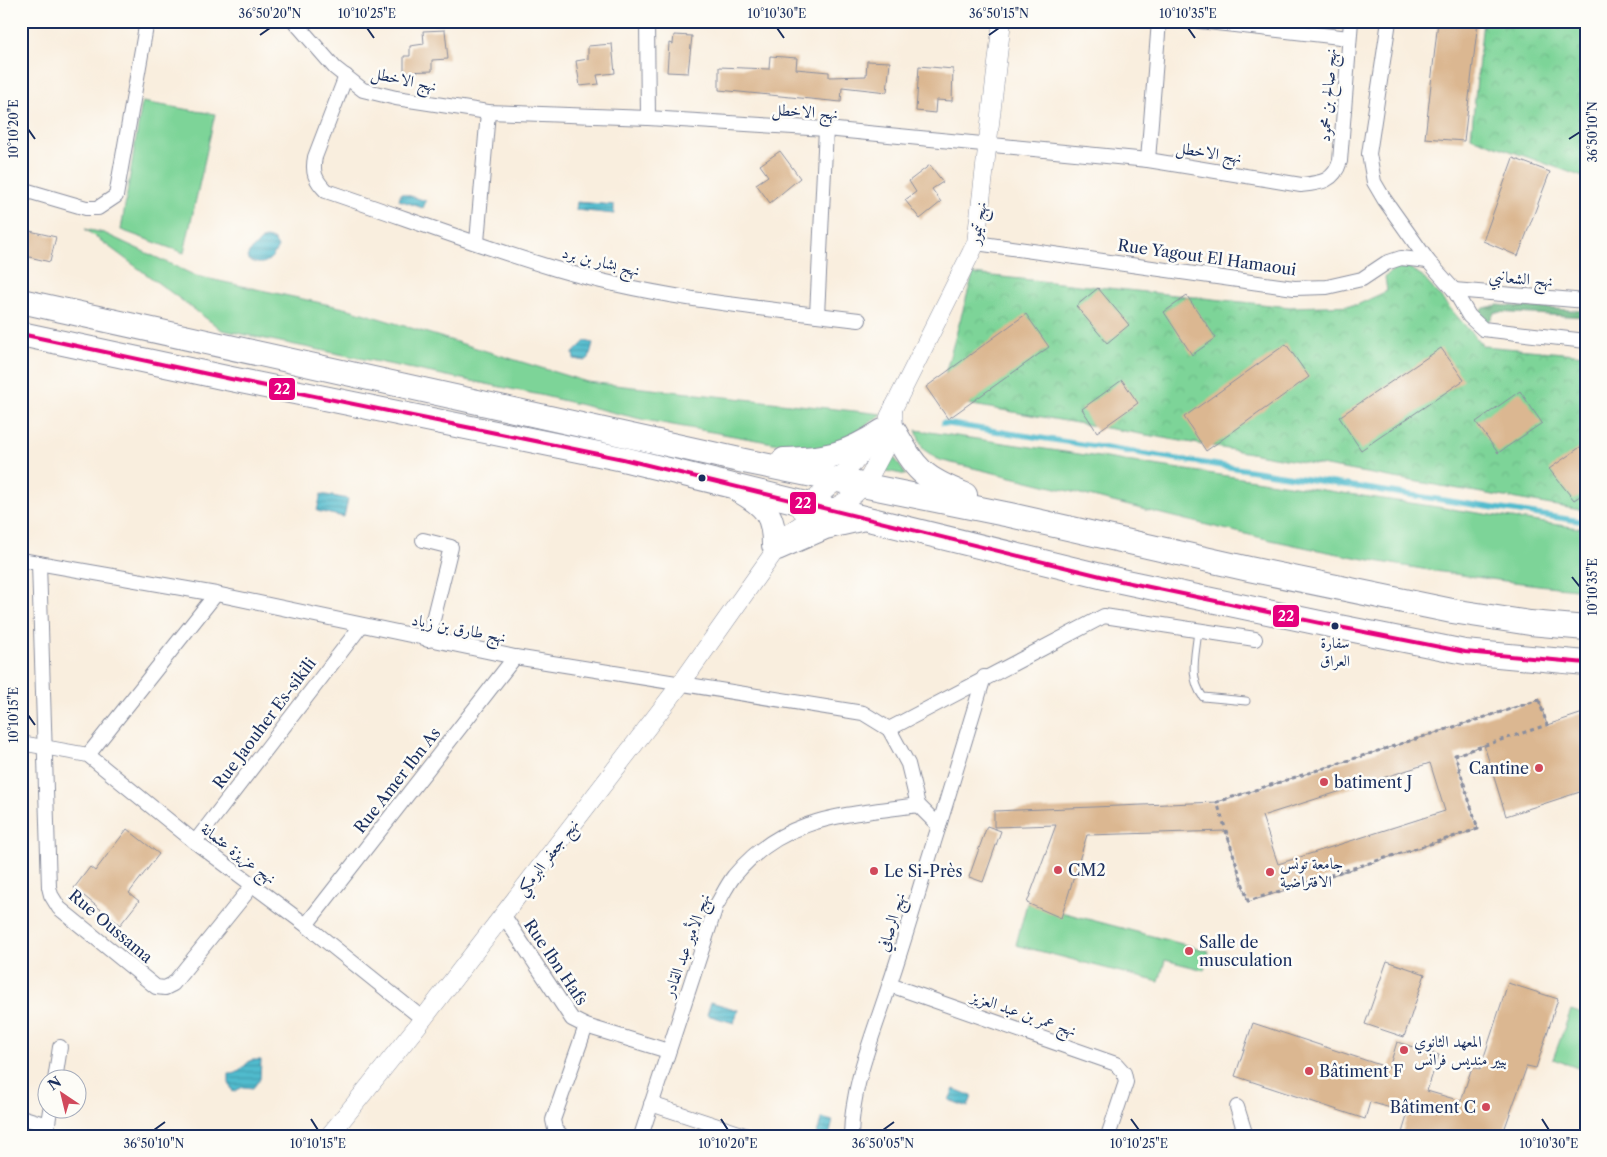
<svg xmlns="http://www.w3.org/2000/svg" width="1607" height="1157" font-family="'Libre Caslon Text',Amiri,serif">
<defs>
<pattern id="forest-firs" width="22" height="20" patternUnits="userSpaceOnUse" patternTransform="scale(1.25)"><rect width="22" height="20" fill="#66b680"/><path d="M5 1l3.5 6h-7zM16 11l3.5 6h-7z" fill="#53946c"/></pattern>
<pattern id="park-crowns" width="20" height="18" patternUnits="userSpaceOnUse" patternTransform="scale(1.25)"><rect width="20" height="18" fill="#7dd498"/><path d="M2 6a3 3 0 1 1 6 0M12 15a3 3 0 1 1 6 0" fill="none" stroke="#6bb685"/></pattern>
<pattern id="water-rules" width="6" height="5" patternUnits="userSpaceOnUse" patternTransform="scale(1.25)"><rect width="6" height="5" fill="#51bbcd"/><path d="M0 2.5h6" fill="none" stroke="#4298aa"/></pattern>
</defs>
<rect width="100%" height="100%" fill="#fdfcf7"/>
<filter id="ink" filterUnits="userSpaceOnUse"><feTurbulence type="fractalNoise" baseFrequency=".02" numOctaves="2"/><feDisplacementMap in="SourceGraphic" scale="10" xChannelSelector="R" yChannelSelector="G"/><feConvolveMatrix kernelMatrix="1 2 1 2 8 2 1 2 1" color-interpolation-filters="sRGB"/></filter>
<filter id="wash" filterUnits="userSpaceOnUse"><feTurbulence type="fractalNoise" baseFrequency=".0096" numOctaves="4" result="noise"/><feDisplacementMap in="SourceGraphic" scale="20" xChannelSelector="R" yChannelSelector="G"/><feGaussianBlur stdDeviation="1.12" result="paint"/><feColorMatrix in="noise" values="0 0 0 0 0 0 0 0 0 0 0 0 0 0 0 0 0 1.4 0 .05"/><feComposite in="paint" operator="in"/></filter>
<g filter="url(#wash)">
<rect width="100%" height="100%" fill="#f9eede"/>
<g fill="#7dd498" stroke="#4c827b">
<polygon points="142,102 215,114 184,253 121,230"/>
<polygon points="85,229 104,233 196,276 349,309 587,382 882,414 840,444 818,451 645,420 540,395 222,330"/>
<path d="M916,430L1586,529V590C1480,580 1375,563 1271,540C1160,515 1050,485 939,460L923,449Z"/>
<polygon points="892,454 906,475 882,470"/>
<polygon points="1027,903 1209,951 1204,970 1165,960 1159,982 1016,945"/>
<polygon points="1571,1010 1586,1015 1586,1071 1553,1059"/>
</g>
<polygon fill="url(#forest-firs)" stroke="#40726f" points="1498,305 1586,311 1586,317 1495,312 1487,325 1480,318 1480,312 1484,308"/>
<g fill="url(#park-crowns)" stroke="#4c827b">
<polygon points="1483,21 1586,21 1586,178 1471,137"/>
<polygon points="1408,267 1421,275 1483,346 1586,355 1586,511 938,399 973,274 1290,307 1357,305 1387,291 1385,277 1394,269"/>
</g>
<g fill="url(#water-rules)" stroke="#367596">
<polygon points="401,193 426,201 423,208 399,200"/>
<polygon points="577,202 614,205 614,214 576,210"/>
<path d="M266,238L274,240L278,247C271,262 263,267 248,260V254L261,240Z"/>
<polygon points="585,341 593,343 589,358 585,361 574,359 573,353"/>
<polygon points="321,494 348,499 344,517 317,511"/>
<polygon points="711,1002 738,1010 734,1023 707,1015"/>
<path d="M252,1060H261L260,1079L253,1088L243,1087L233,1092L229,1083V1074C241,1075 243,1064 252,1060Z"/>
<polygon points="954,1089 972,1096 968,1107 949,1100"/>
<polygon points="822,1118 833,1121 829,1136 816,1136"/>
</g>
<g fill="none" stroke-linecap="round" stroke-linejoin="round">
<polyline stroke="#51bbcd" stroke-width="5.5" points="943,423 1586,522"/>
</g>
<g id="blocks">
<g fill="#dbb791" fill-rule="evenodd">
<polygon points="1438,21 1478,21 1464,141 1425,138"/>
<polygon points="445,30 448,59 432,60 432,71 404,72 404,56 410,56 410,46 424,44 423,31"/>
<polygon points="674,35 692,36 688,73 667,72 669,43 673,44"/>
<polygon points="612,44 615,73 597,75 599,84 580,86 576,61 588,59 588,46"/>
<polygon points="770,56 797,58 796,69 829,72 829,77 866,76 867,61 890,62 887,92 842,87 841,102 719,90 719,67 769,69"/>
<polygon points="919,66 953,69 952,101 936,100 935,113 916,111"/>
<polygon points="780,151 800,178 770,203 756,184 768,176 760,165"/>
<polygon points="1513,158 1550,172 1518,256 1483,241"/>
<polygon points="930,165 943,182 932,189 941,202 920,219 905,200 916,192 909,181"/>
<polygon points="21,229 56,237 50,262 21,255"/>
<polygon points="1098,288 1129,325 1107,343 1076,306"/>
<polygon points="1187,296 1216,338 1192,355 1164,312"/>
<polygon points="1026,314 1049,347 948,419 926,387"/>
<polygon points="1286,344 1309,377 1206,451 1184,417"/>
<polygon points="1441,348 1464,380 1361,450 1339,417"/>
<polygon points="1122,380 1138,403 1097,432 1082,409"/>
<polygon points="1520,391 1542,423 1498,453 1476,422"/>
<polygon points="1586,443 1586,492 1574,500 1549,469"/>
<path d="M1539,700L1547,725L1586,712V790L1506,816L1484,745L1455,755L1478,829L1248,902L1226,831L1087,835L1061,918L1027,903L1056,825L994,827V811L1217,802ZM1430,763L1445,811L1278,864L1262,816Z"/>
<polygon points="987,826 1001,831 983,882 969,877"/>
<polygon points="127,829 159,854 129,893 139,901 120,925 74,888 90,867 95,871"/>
<polygon points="1387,961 1425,974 1404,1037 1365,1024"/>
<polygon points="1508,983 1558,999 1536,1068 1527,1066 1502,1136 1401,1136 1408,1113 1370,1102 1365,1119 1235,1076 1253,1023 1389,1068 1397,1042 1439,1055 1427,1091 1461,1101 1472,1067 1480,1069"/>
</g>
</g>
</g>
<g filter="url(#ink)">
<use href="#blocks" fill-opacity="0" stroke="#8a8e9e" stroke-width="1"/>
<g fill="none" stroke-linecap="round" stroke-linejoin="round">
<g stroke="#8a8e9e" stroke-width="9">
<path id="service" d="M1198,630C1196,654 1188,677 1203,697L1246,701"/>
</g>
<g stroke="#8a8e9e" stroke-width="16">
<g id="minor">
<path d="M294,21L335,68L363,90L396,98L488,112L648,118L826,129L1148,160L1301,185C1320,183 1334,182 1340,161L1351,21"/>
<polyline points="647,21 648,118"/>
<polyline points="1199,21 1349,38"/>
<polyline points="1389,21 1369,154 1374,182 1384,199 1428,261 1454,290 1469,316 1483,329 1586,341"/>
<path d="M346,76L315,157C312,172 315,180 326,191C403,217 479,246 556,269C641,294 729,305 817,315L826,129"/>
<polyline points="1148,160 1159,21"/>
<polyline points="21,189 86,208 98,208 116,196 147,21"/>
<polyline points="477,242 488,112"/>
<polyline points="976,243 1294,288 1327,287 1362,279 1386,263 1401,258 1428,261"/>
<polyline points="1454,290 1586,301"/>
<polyline points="817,315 859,320"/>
<polyline points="423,540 451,547 428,640"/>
<polyline points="21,560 216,594 515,657 863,713 889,729"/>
<polyline points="39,563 49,887 51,895 59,908 156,987 165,988 173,984 252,886"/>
<polyline points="889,729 1104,616 1255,639"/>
<polyline points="21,743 88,755 195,842 306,925 423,1019"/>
<polyline points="88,755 216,594"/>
<polyline points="939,826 984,677"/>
<polyline points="195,842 361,626"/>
<polyline points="504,916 572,1019 586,1026 668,1051"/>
<polyline points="306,925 515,657"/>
<polyline points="890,985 1116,1064 1124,1073 1126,1082 1108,1136"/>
<polyline points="55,1080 60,1047"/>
<polyline points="651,1104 748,1136"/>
<polyline points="1237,1107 1246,1136"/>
<polyline points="21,1117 47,1125"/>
<polyline points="46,1136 50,1110"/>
<polyline points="562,1136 555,1129 553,1120 586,1026"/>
<path d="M641,1136L716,906C722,896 727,885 734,876C784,815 847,815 918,805"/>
<path d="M851,1136C852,1083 873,1036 889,986C907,933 922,879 939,826L918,805L908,764L889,729"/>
</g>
</g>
<g stroke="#8a8e9e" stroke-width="19">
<g id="tertiary">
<polyline points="889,417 976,243 1002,21"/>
<polyline points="801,510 838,480 872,443"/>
<polyline points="329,1136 423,1019 680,685 787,534 814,516 832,509 849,499 865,485 894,431 893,408"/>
</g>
</g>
<g stroke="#8a8e9e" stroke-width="26">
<g id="trunk">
<polyline points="21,301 744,461 1010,515 1249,569 1452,611 1530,623 1586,628"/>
<polyline points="21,334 231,379 623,459 1121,581 1339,627 1465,652 1586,663"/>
<path d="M894,431C916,470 922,478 965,495"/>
<path d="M784,460C828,459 846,455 883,431"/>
<path d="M740,491C766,506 774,515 774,545"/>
<polyline points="777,548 825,527 860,519"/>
</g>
</g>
<polygon stroke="#8a8e9e" stroke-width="3" stroke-dasharray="4 4" stroke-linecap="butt" points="1539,700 1547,725 1455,755 1478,829 1248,901 1217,802"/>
<use href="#service" stroke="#fff" stroke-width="7"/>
<use href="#minor" stroke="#fff" stroke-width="14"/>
<use href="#tertiary" stroke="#fff" stroke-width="18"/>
<use href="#trunk" stroke="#fff" stroke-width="24"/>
<g stroke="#fdfcf7" stroke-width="8">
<polyline id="bus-1" points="21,334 231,379 623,459 1121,581 1339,627 1465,652 1586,663"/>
</g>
<use href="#bus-1" stroke="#e5007d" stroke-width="4"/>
</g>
</g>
<path fill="none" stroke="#1b2f5e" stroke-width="2" d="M367,28L374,38M777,28L784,38M1188,28L1195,38M260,35L270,28M989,35L999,28M28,129L35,139M1569,139L1580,132M1572,577L1580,587M28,715L35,725M311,1119L318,1130M721,1119L728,1130M1131,1119L1139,1130M1542,1119L1549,1130M154,1130L165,1122M883,1130L894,1122"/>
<g fill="#1b2f5e" stroke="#fdfcf7" stroke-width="2">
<circle cx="702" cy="478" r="4.5"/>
<circle cx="1335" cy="626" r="4.5"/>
</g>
<g fill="#d1495b" stroke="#fdfcf7" stroke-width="2">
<circle cx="1539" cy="768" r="5"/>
<circle cx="1324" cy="782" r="5"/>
<circle cx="1058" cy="870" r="5"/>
<circle cx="874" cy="871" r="5"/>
<circle cx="1270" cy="872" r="5"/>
<circle cx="1189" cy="951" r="5"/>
<circle cx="1404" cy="1050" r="5"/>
<circle cx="1309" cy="1071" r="5"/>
<circle cx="1486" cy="1107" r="5"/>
</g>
<g text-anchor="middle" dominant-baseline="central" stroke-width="5" stroke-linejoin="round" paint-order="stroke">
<g font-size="15" fill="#1b2f5e" stroke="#fdfcf7">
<text x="1335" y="642">سفارة<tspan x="1335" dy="18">العراق</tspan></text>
</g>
<g font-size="16" fill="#1b2f5e" stroke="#fdfcf7">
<text transform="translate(404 79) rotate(12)">نهج الاخطل</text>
<text transform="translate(1327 95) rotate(-86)">نهج صالح بن محمود</text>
<text transform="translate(805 111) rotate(4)">نهج الاخطل</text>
<text transform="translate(1209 152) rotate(9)">نهج الاخطل</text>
<text transform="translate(977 223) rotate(-80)">نهج تيمور</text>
<text transform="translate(1207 257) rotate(8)">Rue Yagout El Hamaoui</text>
<text transform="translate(601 261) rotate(14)">نهج بشار بن برد</text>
<text transform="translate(1521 278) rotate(5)">نهج الشعانبي</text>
<text transform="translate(459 628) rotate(11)">نهج طارق بن زياد</text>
<text transform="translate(264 723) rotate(-53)">Rue Jaouher Es-sikili</text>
<text transform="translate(397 780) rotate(-52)">Rue Amer Ibn As</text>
<text transform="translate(239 853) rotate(37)">نهج عزيزة عثمانة</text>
<text transform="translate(547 857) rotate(-53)">نهج جعفر البرمكي</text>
<text transform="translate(891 922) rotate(-73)">نهج الرصافي</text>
<text transform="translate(111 926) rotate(40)">Rue Oussama</text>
<text transform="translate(686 945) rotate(-70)">نهج الأمير عبد القادر</text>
<text transform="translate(556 962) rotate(56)">Rue Ibn Hafs</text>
<text transform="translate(1024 1013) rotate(19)">نهج عمر بن عبد العزيز</text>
</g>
<g font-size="16" fill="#1b2f5e" stroke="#fdfcf7" text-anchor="start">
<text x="1529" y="768" text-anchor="end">Cantine</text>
<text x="1334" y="782">batiment J</text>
<text x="1280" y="863">جامعة تونس<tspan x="1280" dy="18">الافتراضية</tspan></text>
<text x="1068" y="870">CM2</text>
<text x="884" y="871">Le Si-Près</text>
<text x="1199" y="942">Salle de<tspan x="1199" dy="18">musculation</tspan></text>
<text x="1414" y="1041">المعهد الثانوي<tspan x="1414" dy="18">بيير منديس فرانس</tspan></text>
<text x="1319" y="1071">Bâtiment F</text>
<text x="1476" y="1107" text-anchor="end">Bâtiment C</text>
</g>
</g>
<g stroke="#fdfcf7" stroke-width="2">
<rect x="268" y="377" width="28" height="24" rx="5" fill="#e5007d"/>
<rect x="789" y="491" width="28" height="24" rx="5" fill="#e5007d"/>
<rect x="1272" y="604" width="28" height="24" rx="5" fill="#e5007d"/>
</g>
<g font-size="14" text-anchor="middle" font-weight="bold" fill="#fff">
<text x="282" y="394">22</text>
<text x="803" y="508">22</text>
<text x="1286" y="621">22</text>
</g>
<rect width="1607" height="1157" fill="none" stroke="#fdfcf7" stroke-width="55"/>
<g transform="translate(62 1094) rotate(325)"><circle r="24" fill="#fdfcf7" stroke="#a3aaba"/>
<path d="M0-4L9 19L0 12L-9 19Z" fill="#d1495b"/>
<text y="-8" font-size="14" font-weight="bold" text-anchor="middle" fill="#1b2f5e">N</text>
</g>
<rect x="28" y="28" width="1552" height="1102" fill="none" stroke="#1b2f5e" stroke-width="2"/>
<g font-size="12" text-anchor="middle" fill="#1b2f5e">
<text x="270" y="18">36°50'20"N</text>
<text x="367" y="18">10°10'25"E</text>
<text x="777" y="18">10°10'30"E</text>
<text x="999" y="18">36°50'15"N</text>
<text x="1188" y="18">10°10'35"E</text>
<text transform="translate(14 129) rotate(-90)" y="4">10°10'20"E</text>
<text transform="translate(1593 132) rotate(-90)" y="4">36°50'10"N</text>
<text transform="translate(1593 587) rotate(-90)" y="4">10°10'35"E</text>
<text transform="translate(14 715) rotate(-90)" y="4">10°10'15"E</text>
<text x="154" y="1148">36°50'10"N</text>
<text x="318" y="1148">10°10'15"E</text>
<text x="728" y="1148">10°10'20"E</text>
<text x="883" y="1148">36°50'05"N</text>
<text x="1139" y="1148">10°10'25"E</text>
<text x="1549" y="1148">10°10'30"E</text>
</g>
</svg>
